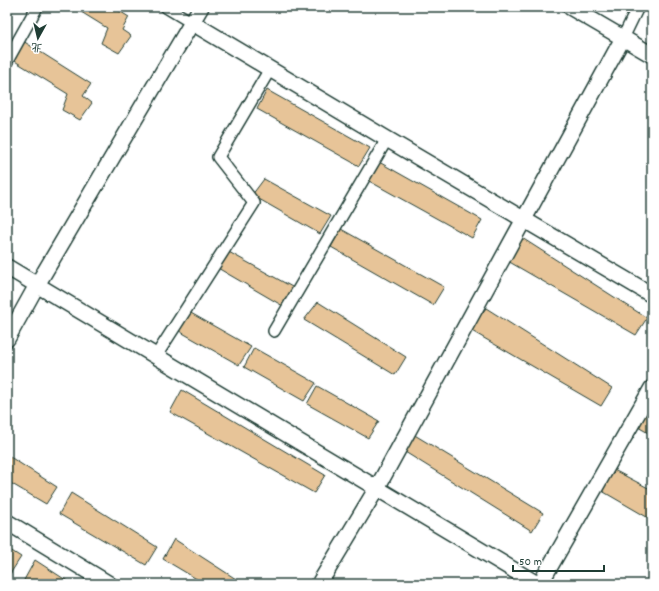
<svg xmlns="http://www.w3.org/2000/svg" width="659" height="591" font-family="Dekko,'LXGW WenKai TC',sans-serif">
<rect width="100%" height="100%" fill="#fff"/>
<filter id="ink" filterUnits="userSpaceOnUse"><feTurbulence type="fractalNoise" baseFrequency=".025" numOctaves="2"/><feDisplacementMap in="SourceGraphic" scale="8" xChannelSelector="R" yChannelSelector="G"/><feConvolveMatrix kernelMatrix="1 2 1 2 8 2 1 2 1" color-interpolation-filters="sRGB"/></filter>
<g filter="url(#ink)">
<g fill="#e7c498" stroke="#1f3d34">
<polygon points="73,7 113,7 129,17 122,30 131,36 119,53 101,43 107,28"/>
<polygon points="23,41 91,84 83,96 92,103 80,120 62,110 68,94 13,60"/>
<polygon points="267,90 370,148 359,166 257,109"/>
<polygon points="379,162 482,220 472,238 369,181"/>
<polygon points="264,179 331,216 320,234 252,195"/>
<polygon points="341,229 444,287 433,305 331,247"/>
<polygon points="522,238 647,318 636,335 506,260"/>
<polygon points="227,251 294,288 283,306 216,267"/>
<polygon points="318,302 406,357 395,375 304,320"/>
<polygon points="486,308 612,388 601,406 470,330"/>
<polygon points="189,312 251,347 239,365 179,331"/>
<polygon points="254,348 316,383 304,401 244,367"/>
<polygon points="317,386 379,421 368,438 307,404"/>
<polygon points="182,390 325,475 314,493 170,412"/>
<polygon points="648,405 652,407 652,435 636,426"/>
<polygon points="413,434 543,513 532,531 405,452"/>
<polygon points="7,455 57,487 46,504 7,481"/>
<polygon points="614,470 652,490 652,520 602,491"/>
<polygon points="71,493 157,547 146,565 59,514"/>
<polygon points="174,539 236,579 233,584 205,584 163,559"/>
<polygon points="7,548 21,557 10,574 7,572"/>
<polygon points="35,560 72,584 27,584 23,582"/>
</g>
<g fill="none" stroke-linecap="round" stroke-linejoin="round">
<g stroke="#1f3d34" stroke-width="14">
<g id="street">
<polyline points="166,7 191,22"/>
<polyline points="623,38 638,7"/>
<polyline points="7,61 37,7"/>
<polyline points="274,331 387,139"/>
<polyline points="156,356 254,203 218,157 270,69"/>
</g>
</g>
<g stroke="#1f3d34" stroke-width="18">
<g id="secondary">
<polyline points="570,7 652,55"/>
<polyline points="191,22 387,139 652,295"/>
<polyline points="7,267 537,584"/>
<polyline points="7,339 37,285 201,7"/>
<polyline points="7,522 109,584"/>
<polyline points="319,584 377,488 623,38"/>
<polyline points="540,584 652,388"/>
</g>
</g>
<use href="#street" stroke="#fff" stroke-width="11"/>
<use href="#secondary" stroke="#fff" stroke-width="15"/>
</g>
</g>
<rect width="659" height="591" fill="none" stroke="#fff" stroke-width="24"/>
<rect x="12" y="12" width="635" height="567" fill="none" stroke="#1f3d34" stroke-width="1.5" filter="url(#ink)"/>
<g transform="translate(38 38) rotate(188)" stroke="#ffffff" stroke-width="3" paint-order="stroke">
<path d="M0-3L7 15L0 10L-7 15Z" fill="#1f3d34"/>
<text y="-6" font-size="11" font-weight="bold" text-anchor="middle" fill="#1f3d34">北</text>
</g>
<path d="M513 565v6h91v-6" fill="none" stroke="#1f3d34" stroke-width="2"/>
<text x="519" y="565" font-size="12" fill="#1f3d34" stroke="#ffffff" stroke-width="3" paint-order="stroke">50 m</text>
</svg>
